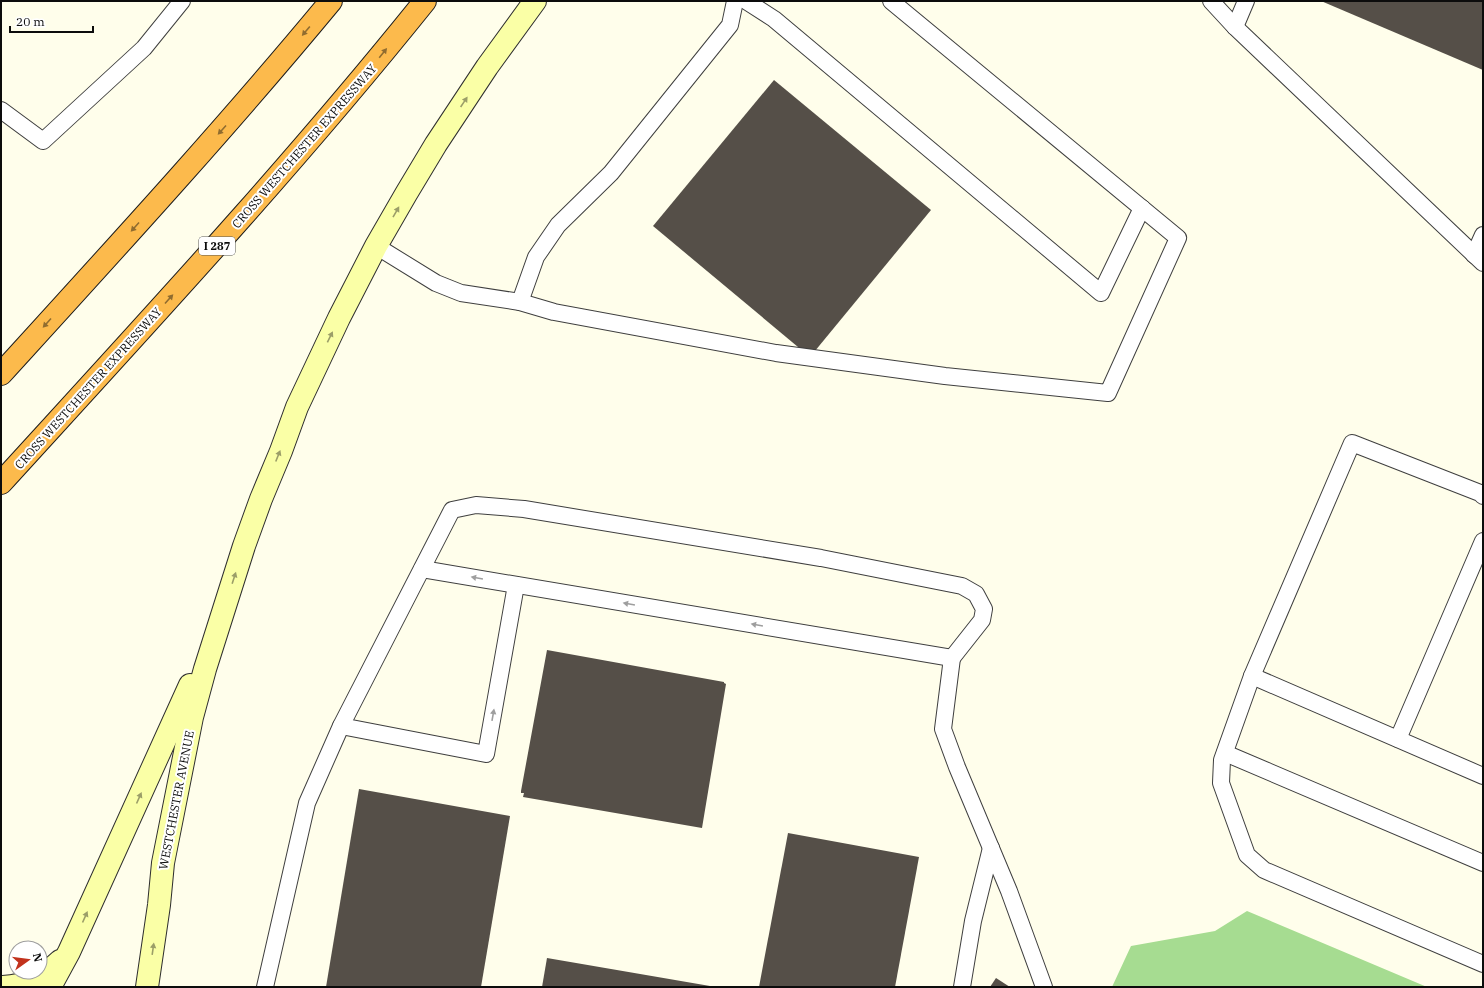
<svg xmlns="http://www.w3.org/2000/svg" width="1484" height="988" font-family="'IBM Plex Serif',serif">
<rect width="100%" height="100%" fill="#fffeeb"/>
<polygon fill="#a6dc91" points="1247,911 1427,987 1112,987 1131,946 1215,931"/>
<g fill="#554f48">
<polygon points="1321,1 1483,1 1483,70"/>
<polygon points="774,80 931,210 810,357 653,226"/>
<polygon points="547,650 724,682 724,683 726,684 702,828 523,797 524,793 521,793 521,791"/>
<polygon points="359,789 510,816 481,987 326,987"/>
<polygon points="788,833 919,857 895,987 759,987"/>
<polygon points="547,958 710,986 710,987 542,987"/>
<polygon points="996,978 1010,987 990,987"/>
</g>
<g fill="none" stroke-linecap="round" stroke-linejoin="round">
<g stroke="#3f3f3f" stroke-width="18">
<g id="service">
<polyline points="746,1 774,19 1101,293 1142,208"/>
<polyline points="1211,1 1235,27 1483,263"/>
<polyline points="1235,27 1246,1"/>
<polyline points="1,110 43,141 144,48 182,1"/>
<polyline points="376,246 436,283 461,293 520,302 554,312 776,353 945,376 1108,393 1178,238 891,1"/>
<polyline points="1474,255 1483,235"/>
<polyline points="520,302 536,257 558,225 611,173 730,25 735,1"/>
<polyline points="1483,496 1480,493 1352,443 1252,676 1222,760 1221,783 1247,855 1264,870 1483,964"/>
<polyline points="422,569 952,658 943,729 957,767 1009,891 1044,987"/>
<polyline points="1252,676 1483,776"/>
<polyline points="341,726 486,754 516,585"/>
<polyline points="1398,739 1483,541"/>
<polyline points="1225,753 1483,863"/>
<polyline points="265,987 307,803 341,726 452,510 476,505 524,509 821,558 962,586 976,594 984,609 982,620 952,658"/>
<polyline points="962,987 973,921 991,848"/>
</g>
</g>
<g stroke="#2e2e2e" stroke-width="24">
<g id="secondary">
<path d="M3,987C28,985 42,978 60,961"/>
<polyline points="50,987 69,952 190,685"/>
<polyline points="147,987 159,905 163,863 192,717 205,669 244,546 261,499 281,451 297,407 339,318 376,246 406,194 436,144 487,67 535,1"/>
</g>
</g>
<g stroke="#1d1d1d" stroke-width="24">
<g id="motorway">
<path d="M1,374C113,251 225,129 331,1"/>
<path d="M1,483C145,325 291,168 425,1"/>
</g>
</g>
<use href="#service" stroke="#fff" stroke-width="16"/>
<use href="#secondary" stroke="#faffa6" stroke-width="22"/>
<use href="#motorway" stroke="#fcba4c" stroke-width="22"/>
</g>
<defs><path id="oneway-solid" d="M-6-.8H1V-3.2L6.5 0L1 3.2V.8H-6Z"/></defs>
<g fill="#906c2f">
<use href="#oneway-solid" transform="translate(306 31) rotate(130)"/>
<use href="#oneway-solid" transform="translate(383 53) rotate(-51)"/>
<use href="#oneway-solid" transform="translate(222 130) rotate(132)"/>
<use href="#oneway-solid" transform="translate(135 227) rotate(132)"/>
<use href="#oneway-solid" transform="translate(169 299) rotate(-48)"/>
<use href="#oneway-solid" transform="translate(47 323) rotate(132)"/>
</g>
<g fill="#9b9e68">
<use href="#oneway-solid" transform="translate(464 102) rotate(-56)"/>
<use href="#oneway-solid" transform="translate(396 212) rotate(-60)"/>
<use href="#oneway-solid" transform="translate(330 337) rotate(-64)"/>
<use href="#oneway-solid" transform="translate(278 456) rotate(-68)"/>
<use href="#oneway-solid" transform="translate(234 578) rotate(-72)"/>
<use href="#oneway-solid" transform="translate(139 798) rotate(-66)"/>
<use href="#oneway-solid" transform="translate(85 917) rotate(-66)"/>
<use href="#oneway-solid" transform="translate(153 949) rotate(-82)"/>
</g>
<g fill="#9e9e9e">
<use href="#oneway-solid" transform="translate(477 578) rotate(-170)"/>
<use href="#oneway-solid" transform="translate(629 604) rotate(-170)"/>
<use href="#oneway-solid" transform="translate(757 625) rotate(-170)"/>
<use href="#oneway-solid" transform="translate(493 715) rotate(-80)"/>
</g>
<g text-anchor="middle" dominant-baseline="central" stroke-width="4" stroke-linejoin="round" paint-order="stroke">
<rect fill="#fff" stroke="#555" stroke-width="1" x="199" y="237" width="36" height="18" rx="3"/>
<g font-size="11" font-weight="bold" fill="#0c0c0c">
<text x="217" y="246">I 287</text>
</g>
<g font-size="12" fill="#0c0c0c" stroke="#fff">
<text transform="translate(304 146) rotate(-49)">CROSS WESTCHESTER EXPRESSWAY</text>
<text transform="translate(88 388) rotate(-48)">CROSS WESTCHESTER EXPRESSWAY</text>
<text transform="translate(176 800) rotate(-79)">WESTCHESTER AVENUE</text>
</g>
</g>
<rect width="1484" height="988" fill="none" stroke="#0c0c0c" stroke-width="4"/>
<g transform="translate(28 960) rotate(76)"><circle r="19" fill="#ffffff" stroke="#9e9e9e"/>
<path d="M0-3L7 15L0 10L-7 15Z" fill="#c2321d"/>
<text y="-6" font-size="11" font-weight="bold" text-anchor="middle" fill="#0c0c0c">N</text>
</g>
<path d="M10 26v6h83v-6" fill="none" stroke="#0c0c0c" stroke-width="2"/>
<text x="16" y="26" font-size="12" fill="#0c0c0c" stroke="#ffffff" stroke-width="3" paint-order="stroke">20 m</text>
</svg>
